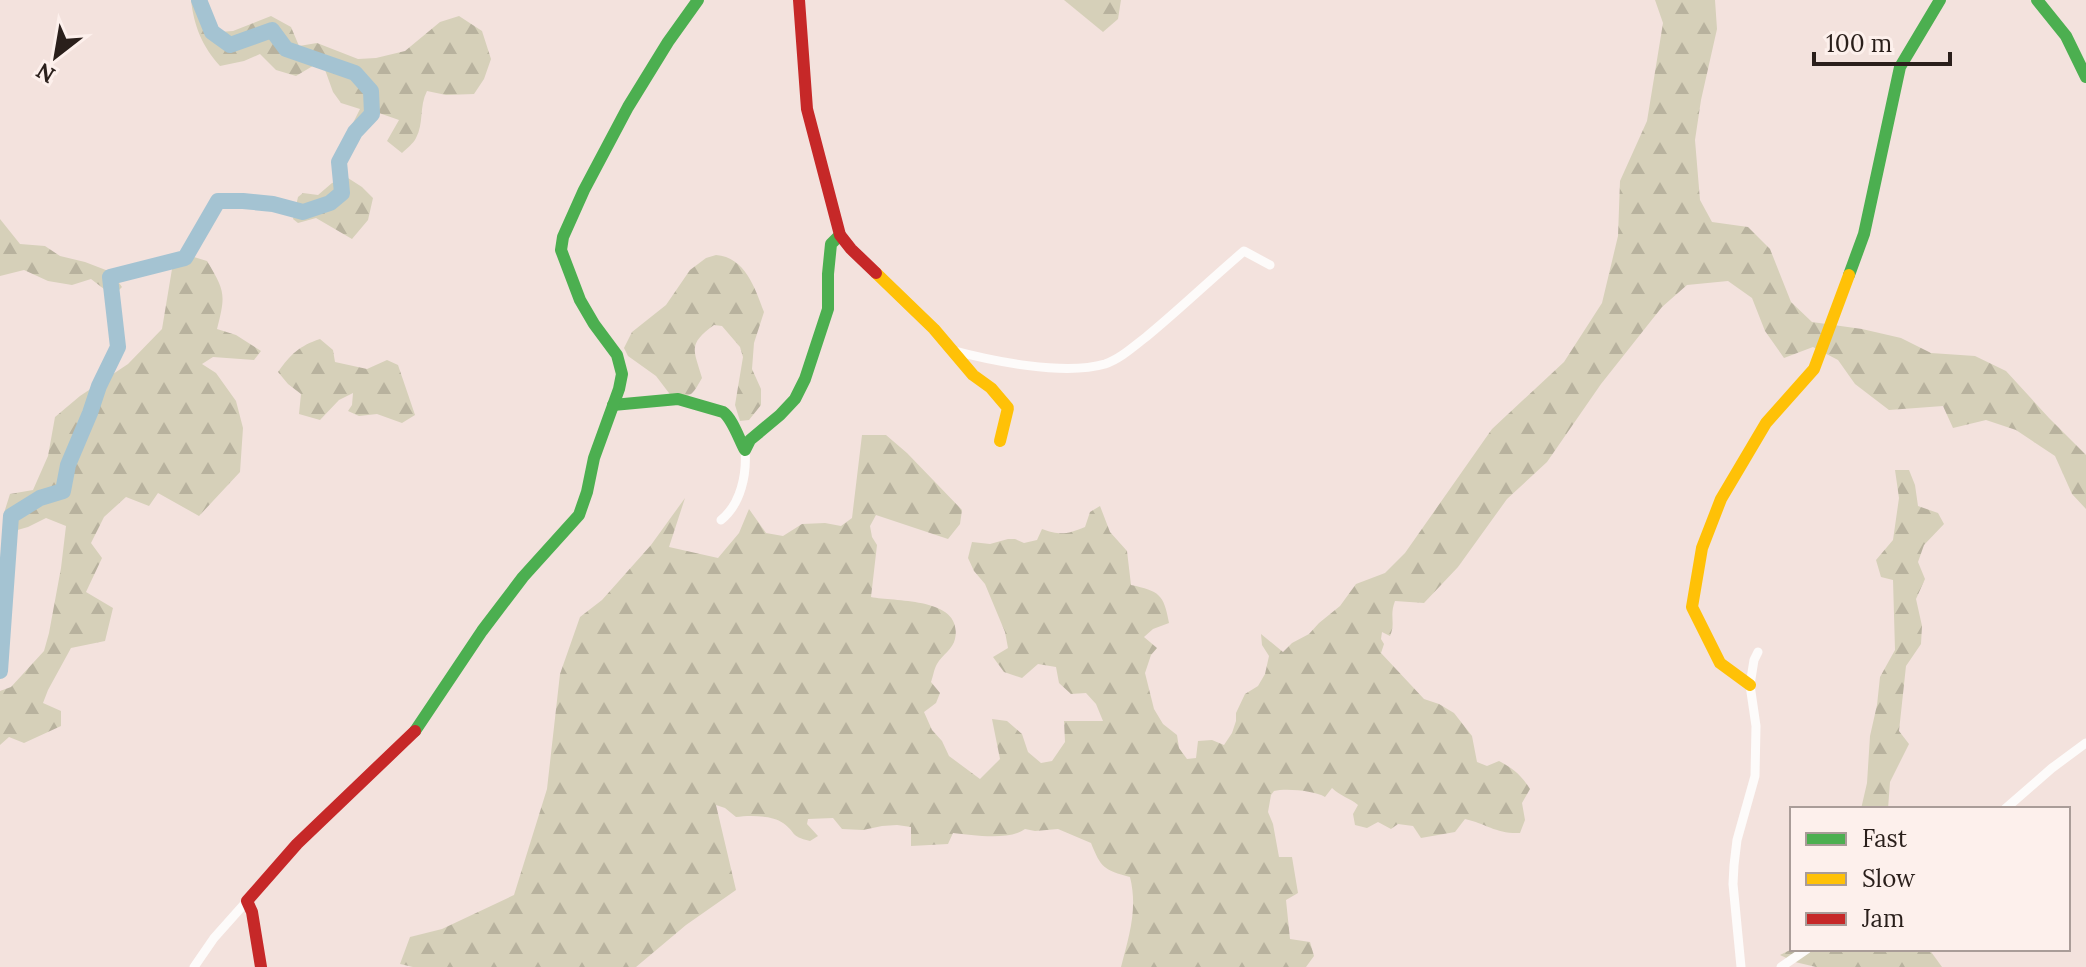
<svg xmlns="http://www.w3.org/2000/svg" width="2086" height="967" font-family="Lora,serif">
<defs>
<pattern id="forest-firs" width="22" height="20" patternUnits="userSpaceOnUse" patternTransform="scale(2)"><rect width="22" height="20" fill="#d6d0b9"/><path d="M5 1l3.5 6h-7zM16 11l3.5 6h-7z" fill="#b8b29e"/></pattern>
</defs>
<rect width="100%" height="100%" fill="#f3e2dd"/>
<g fill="url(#forest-firs)">
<path d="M191,0H206L219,32L233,31L271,16L291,27L299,46L317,43L358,59L376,58L405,51L440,22L459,16L482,31L491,59L484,79L474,94L446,95L427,91C419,106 424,124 416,138C413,144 407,148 402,153L387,141L399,120L379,113L355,144L347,135L360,109L341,103L333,92L324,67L316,64L296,76L276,70L260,54L244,61L220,66C202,46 194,26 191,0Z"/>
<polygon points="1064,0 1121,0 1118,19 1103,32"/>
<path d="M1655,0H1715L1717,29L1701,100L1695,140L1700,200L1712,222L1748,227L1770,249L1791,302L1812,322L1862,329L1901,338L1931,353L1975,356L2006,371L2049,418L2086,455V509L2072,494L2055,456L2016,430L1986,420L1953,428L1943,406L1889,410L1855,384L1838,360L1813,347L1784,358L1765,331L1752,298L1728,281L1687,285L1662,307L1601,384L1547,462L1507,499L1458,567L1424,603L1395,601C1389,616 1396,623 1390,636L1382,632L1381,639L1384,644L1381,653L1424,699L1439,704L1454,713L1472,736L1477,762L1487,766L1499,761C1513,768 1522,776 1530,789L1522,803L1525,820L1520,833C1496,834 1487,824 1465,819L1455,832L1421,838L1413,826L1398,824L1391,829L1378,822L1367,828L1355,825L1353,814L1358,805C1350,798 1340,796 1332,788L1325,797C1315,791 1287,788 1274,791L1271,795L1268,812L1273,824L1279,857H1292L1298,893L1286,900L1290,939L1310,942L1314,956L1306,967H1121C1129,936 1138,909 1130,877C1104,870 1101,868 1091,843L1058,829L1035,831L1025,829C1009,841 972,835 953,833L948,844L911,846V827L897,825L882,826L863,830L842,829L833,818L808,819L807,824L818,836L810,841C789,836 797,833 783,823C772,815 749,815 736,817L725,808L716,805L736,890L686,925L636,967H413L400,964L410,937L442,929L514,895L547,789L560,674L580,617L602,600L651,545L685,498L669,547L718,558L739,533L749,509L766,533L783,536L802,524L825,523L841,526L852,518L862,435H886L907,453L962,510L960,524L948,539L876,515L870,526L872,537L877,545L871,597C896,602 964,597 955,639C953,649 942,655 937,664C934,669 933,677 931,682L940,693L936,703L924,712L932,730L942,741L949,756L980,779L1000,759L992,719L1007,721L1022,734L1028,752L1041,763L1052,761L1065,742L1064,721H1103L1096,704L1086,693L1071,694L1059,683L1056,667L1038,664L1022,678L1004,672L993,657L1008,648L1005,632L985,584L974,571L968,558L972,542L990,544L1008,539H1015L1024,543L1037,540L1042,529C1061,536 1067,534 1085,527L1090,512L1100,506L1110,532L1127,551L1131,585C1159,591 1164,594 1169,623L1153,629L1144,637L1157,648L1151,655L1145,673L1154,709L1163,724L1177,735L1179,748L1187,759L1196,758L1198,741L1212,740L1224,745L1232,733L1236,721V713L1245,694L1258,686L1265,674L1269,656L1262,645L1261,634L1283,652L1292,643L1309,634L1319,623L1340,606L1356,584L1385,573L1405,553L1492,429L1564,362L1602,303L1618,236L1620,181L1647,121L1663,23Z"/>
<polygon points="348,178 362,187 373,198 368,220 352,239 316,218 298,223 293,219 298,197 303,193 318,195 332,183"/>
<polygon points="0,219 20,244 45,246 60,256 85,262 111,272 122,287 115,294 104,289 91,279 72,285 48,281 24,270 0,276"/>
<path d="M184,254L207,261C225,291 226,294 217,329L236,335L261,351L254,360L213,357L202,364L216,373L236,401L243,428L240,472L199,516L158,493L149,506L126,497L104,517L91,543L102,558L86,592L113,608L105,641L71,648L48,690L43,703L61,711V726L24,743L9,737L0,745V691L11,687L44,651L49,633L61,568L66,526L46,518L28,527L14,531L4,513L10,494L33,490L48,456L55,417L80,396L128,364L162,329L172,269Z"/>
<path d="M716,255C745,257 755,288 764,312L754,343L752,369L761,389V405L749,420L740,421L735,405L743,357L740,347L722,326L714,325C687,345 694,349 702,378C692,395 692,398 672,397L656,376L628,356L624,348L632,332L666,305L690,270L706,258Z"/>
<path d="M320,339L333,350L335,362L367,369L387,360L398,365L415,415L402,423L377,414L359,416L348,411L352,405L353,393L339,400L320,420L299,414L301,394L288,384L278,372C291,354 299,346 320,339Z"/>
<polygon points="1895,470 1909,470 1915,485 1918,506 1938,513 1944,524 1924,545 1918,562 1925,579 1916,599 1922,626 1921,644 1906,666 1899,731 1909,744 1890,782 1888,809 1861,809 1867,783 1870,736 1877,705 1880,677 1895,650 1893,580 1881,577 1876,560 1893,540 1899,498"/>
<polygon points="1792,949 1929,949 1942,967 1816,967 1795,962 1780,955"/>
</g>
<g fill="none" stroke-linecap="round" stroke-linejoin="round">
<polyline stroke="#a4c3d2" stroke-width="16" points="0,671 11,516 40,498 63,491 68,465 90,413 99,386 118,347 110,277 185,258 218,201 243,201 273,204 303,212 330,203 342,193 339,162 355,132 372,114 371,91 355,73 286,49 272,30 230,45 212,32 199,0"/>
<g stroke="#fdfbfa" stroke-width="9">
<path d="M951,350C992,361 1064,376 1105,364C1120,359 1133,347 1146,337C1180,309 1211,279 1244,251L1270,265"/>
<path d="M721,520C741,504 747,474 745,450"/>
<polyline points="2005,809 2052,768 2086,743"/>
<polyline points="194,967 214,938 247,901"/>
<polyline points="1741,967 1733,884 1734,865 1737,840 1755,776 1756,726 1750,685 1754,660 1758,652"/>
<polyline points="1781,967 1807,949"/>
</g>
<g stroke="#4caf50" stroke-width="12">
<polyline points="2037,0 2066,36 2086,77"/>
<polyline points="1849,275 1864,234 1900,67 1940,0"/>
<path d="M613,405L678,399L723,412C732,418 739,439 745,450L750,440L780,415L795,399L805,379L828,309V274L831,244L840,235"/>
<polyline points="415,731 482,631 523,577 579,515 587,492 594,458 619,389 622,374 617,355 594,324 580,300 561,250 563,237 584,190 628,107 668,42 698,0"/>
</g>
<g stroke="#ffc107" stroke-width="12">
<polyline points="876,273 934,329 973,375 991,388 1008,408 1000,441"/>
<polyline points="1750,685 1720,663 1692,607 1702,548 1721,499 1766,423 1814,369 1849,275"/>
</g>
<g stroke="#c62828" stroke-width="12">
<polyline points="799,0 807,109 840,235 851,249 876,273"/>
<polyline points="261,967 252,912 247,901 297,844 415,731"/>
</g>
</g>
<rect x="1790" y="807" width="280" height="144" fill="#fdf0ec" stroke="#a99c98" stroke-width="2"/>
<rect x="1806" y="833" width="40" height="12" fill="#4caf50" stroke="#a99c98" stroke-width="2"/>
<text x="1862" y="847" font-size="24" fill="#2a1f1b">Fast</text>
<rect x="1806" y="873" width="40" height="12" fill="#ffc107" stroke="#a99c98" stroke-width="2"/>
<text x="1862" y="887" font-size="24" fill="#2a1f1b">Slow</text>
<rect x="1806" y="913" width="40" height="12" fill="#c62828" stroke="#a99c98" stroke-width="2"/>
<text x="1862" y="927" font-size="24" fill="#2a1f1b">Jam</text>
<g transform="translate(56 56) rotate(211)" stroke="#fdf0ec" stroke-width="6" paint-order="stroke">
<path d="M0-6L14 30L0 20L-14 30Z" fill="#2a1f1b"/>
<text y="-12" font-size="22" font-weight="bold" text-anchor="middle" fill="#2a1f1b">N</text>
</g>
<path d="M1814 52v12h136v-12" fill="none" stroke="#2a1f1b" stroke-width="4"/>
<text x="1826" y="52" font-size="24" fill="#2a1f1b" stroke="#fdf0ec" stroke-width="6" paint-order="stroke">100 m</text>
</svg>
